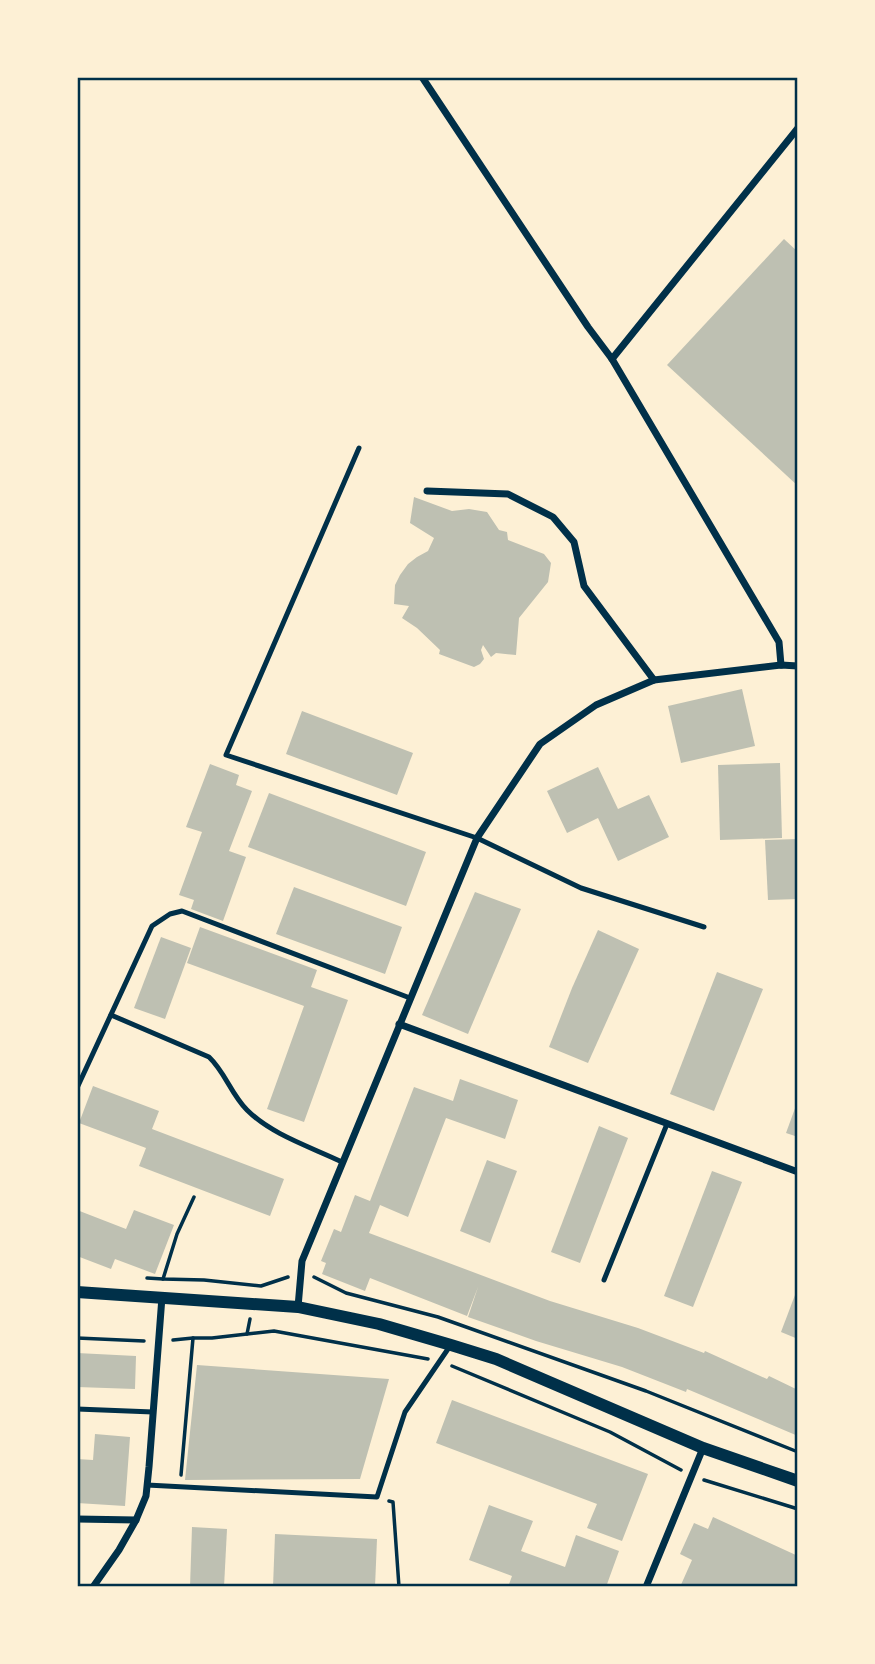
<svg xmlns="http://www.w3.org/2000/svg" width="875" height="1664" font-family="'IBM Plex Sans',sans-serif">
<rect width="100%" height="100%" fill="#fdf0d5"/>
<g fill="#bec0b2">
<polygon points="784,239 798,252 798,486 667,365"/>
<polygon points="414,497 452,511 469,509 487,512 499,530 507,532 508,540 544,554 551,563 548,582 519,618 516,655 496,653 491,657 483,645 481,650 484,659 480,664 474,667 439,654 440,650 417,628 402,618 409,606 394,604 395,585 400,575 408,564 417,557 428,551 434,538 410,523"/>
<polygon points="742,689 755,746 681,763 668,706"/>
<polygon points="302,711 413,753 397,795 286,754"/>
<polygon points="780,763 782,838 720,840 718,765"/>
<polygon points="210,764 239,775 236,785 252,791 229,851 246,857 223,921 191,909 194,900 179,895 202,832 186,827"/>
<polygon points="598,767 618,809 649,795 669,837 618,861 598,818 567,833 547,791"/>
<polygon points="269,793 426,852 406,906 248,847"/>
<polygon points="798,839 798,899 768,900 765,840"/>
<polygon points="294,887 402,927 385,974 276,934"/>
<polygon points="475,892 521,909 468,1034 422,1015"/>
<polygon points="200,927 317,970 311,987 348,1000 304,1122 267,1109 304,1006 187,963"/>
<polygon points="598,930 639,949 588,1063 549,1047 572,988"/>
<polygon points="161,937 191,948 165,1019 134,1008"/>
<polygon points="717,972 763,989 714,1111 670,1094"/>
<polygon points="460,1079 518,1100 505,1139 446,1118 408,1217 380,1205 369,1233 550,1301 638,1328 704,1353 705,1351 767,1379 769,1376 798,1390 798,1436 687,1389 686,1392 622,1367 536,1341 468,1317 478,1287 467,1316 370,1278 365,1291 322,1274 326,1263 321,1261 334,1229 341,1232 355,1195 370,1201 414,1087 453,1101"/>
<polygon points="93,1086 159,1111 152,1129 284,1179 270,1216 139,1166 146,1148 79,1123"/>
<polygon points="798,1100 798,1137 786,1133"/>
<polygon points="599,1126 628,1138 580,1263 551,1252"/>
<polygon points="487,1160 517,1171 490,1243 460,1231"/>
<polygon points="712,1171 742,1182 693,1307 664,1296"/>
<polygon points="77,1210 126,1229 134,1210 174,1225 155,1274 115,1259 111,1269 77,1256"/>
<polygon points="798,1287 798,1339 781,1332"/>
<polygon points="77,1353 136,1356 135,1389 77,1387"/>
<polygon points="197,1365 389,1379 360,1479 185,1480"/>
<polygon points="452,1400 648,1474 622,1541 587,1528 597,1504 436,1443"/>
<polygon points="95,1434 130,1437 125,1506 77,1503 77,1459 93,1460"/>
<polygon points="489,1505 533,1521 521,1551 565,1567 576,1535 619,1551 606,1587 508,1587 512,1576 469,1560"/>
<polygon points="713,1517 798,1556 798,1587 680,1587 692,1560 680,1554 694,1523 708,1529"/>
<polygon points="192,1527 227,1529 224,1587 190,1587"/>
<polygon points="275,1534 377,1539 375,1587 273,1587"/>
</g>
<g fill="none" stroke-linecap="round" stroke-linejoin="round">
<g stroke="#003049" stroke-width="3.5">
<polyline points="194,1197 177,1234 163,1279 204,1280 261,1286 288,1277"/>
<polyline points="314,1277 346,1293 438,1317 646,1391 798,1452"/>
<polyline points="147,1278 163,1279"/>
<polyline points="250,1319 247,1334 274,1331 428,1359"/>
<polyline points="77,1338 144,1341"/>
<polyline points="173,1340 193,1338 212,1338 247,1334"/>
<polyline points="452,1366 610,1432 681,1470"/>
<polyline points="181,1475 193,1338"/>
<polyline points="704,1480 798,1509"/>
<polyline points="389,1501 393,1502 399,1587"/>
</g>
<g stroke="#003049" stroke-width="5">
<polyline points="359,448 226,755 477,838 581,888 704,927"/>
<path d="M111,1015L209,1057C225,1072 231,1094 247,1110C272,1135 311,1147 342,1162"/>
<polyline points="77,1088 152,926 170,914 182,911 410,998"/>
<polyline points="604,1280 667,1124"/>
<polyline points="77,1409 153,1412"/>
<polyline points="147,1485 377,1497 405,1412 450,1346"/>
</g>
<g stroke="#003049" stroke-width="7">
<polyline points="422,77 588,327 612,359 779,642 781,665"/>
<polyline points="612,359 798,128"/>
<polyline points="427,491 508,494 553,517 574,542 584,586 654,680"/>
<polyline points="399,1024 798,1172"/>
<polyline points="298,1307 302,1261 477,838 540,744 596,705 654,680 781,665 798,666"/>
<polyline points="77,1519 136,1520"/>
<polyline points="93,1587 119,1550 136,1520 146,1496 149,1467 162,1297"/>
<polyline points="646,1587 703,1448"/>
</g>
<polyline stroke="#003049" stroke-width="12" points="77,1292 298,1307 379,1324 451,1345 496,1359 703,1448 798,1481"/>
</g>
<rect width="875" height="1664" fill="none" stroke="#fdf0d5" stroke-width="158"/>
<rect x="79" y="79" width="717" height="1506" fill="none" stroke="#003049" stroke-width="2.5"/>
</svg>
